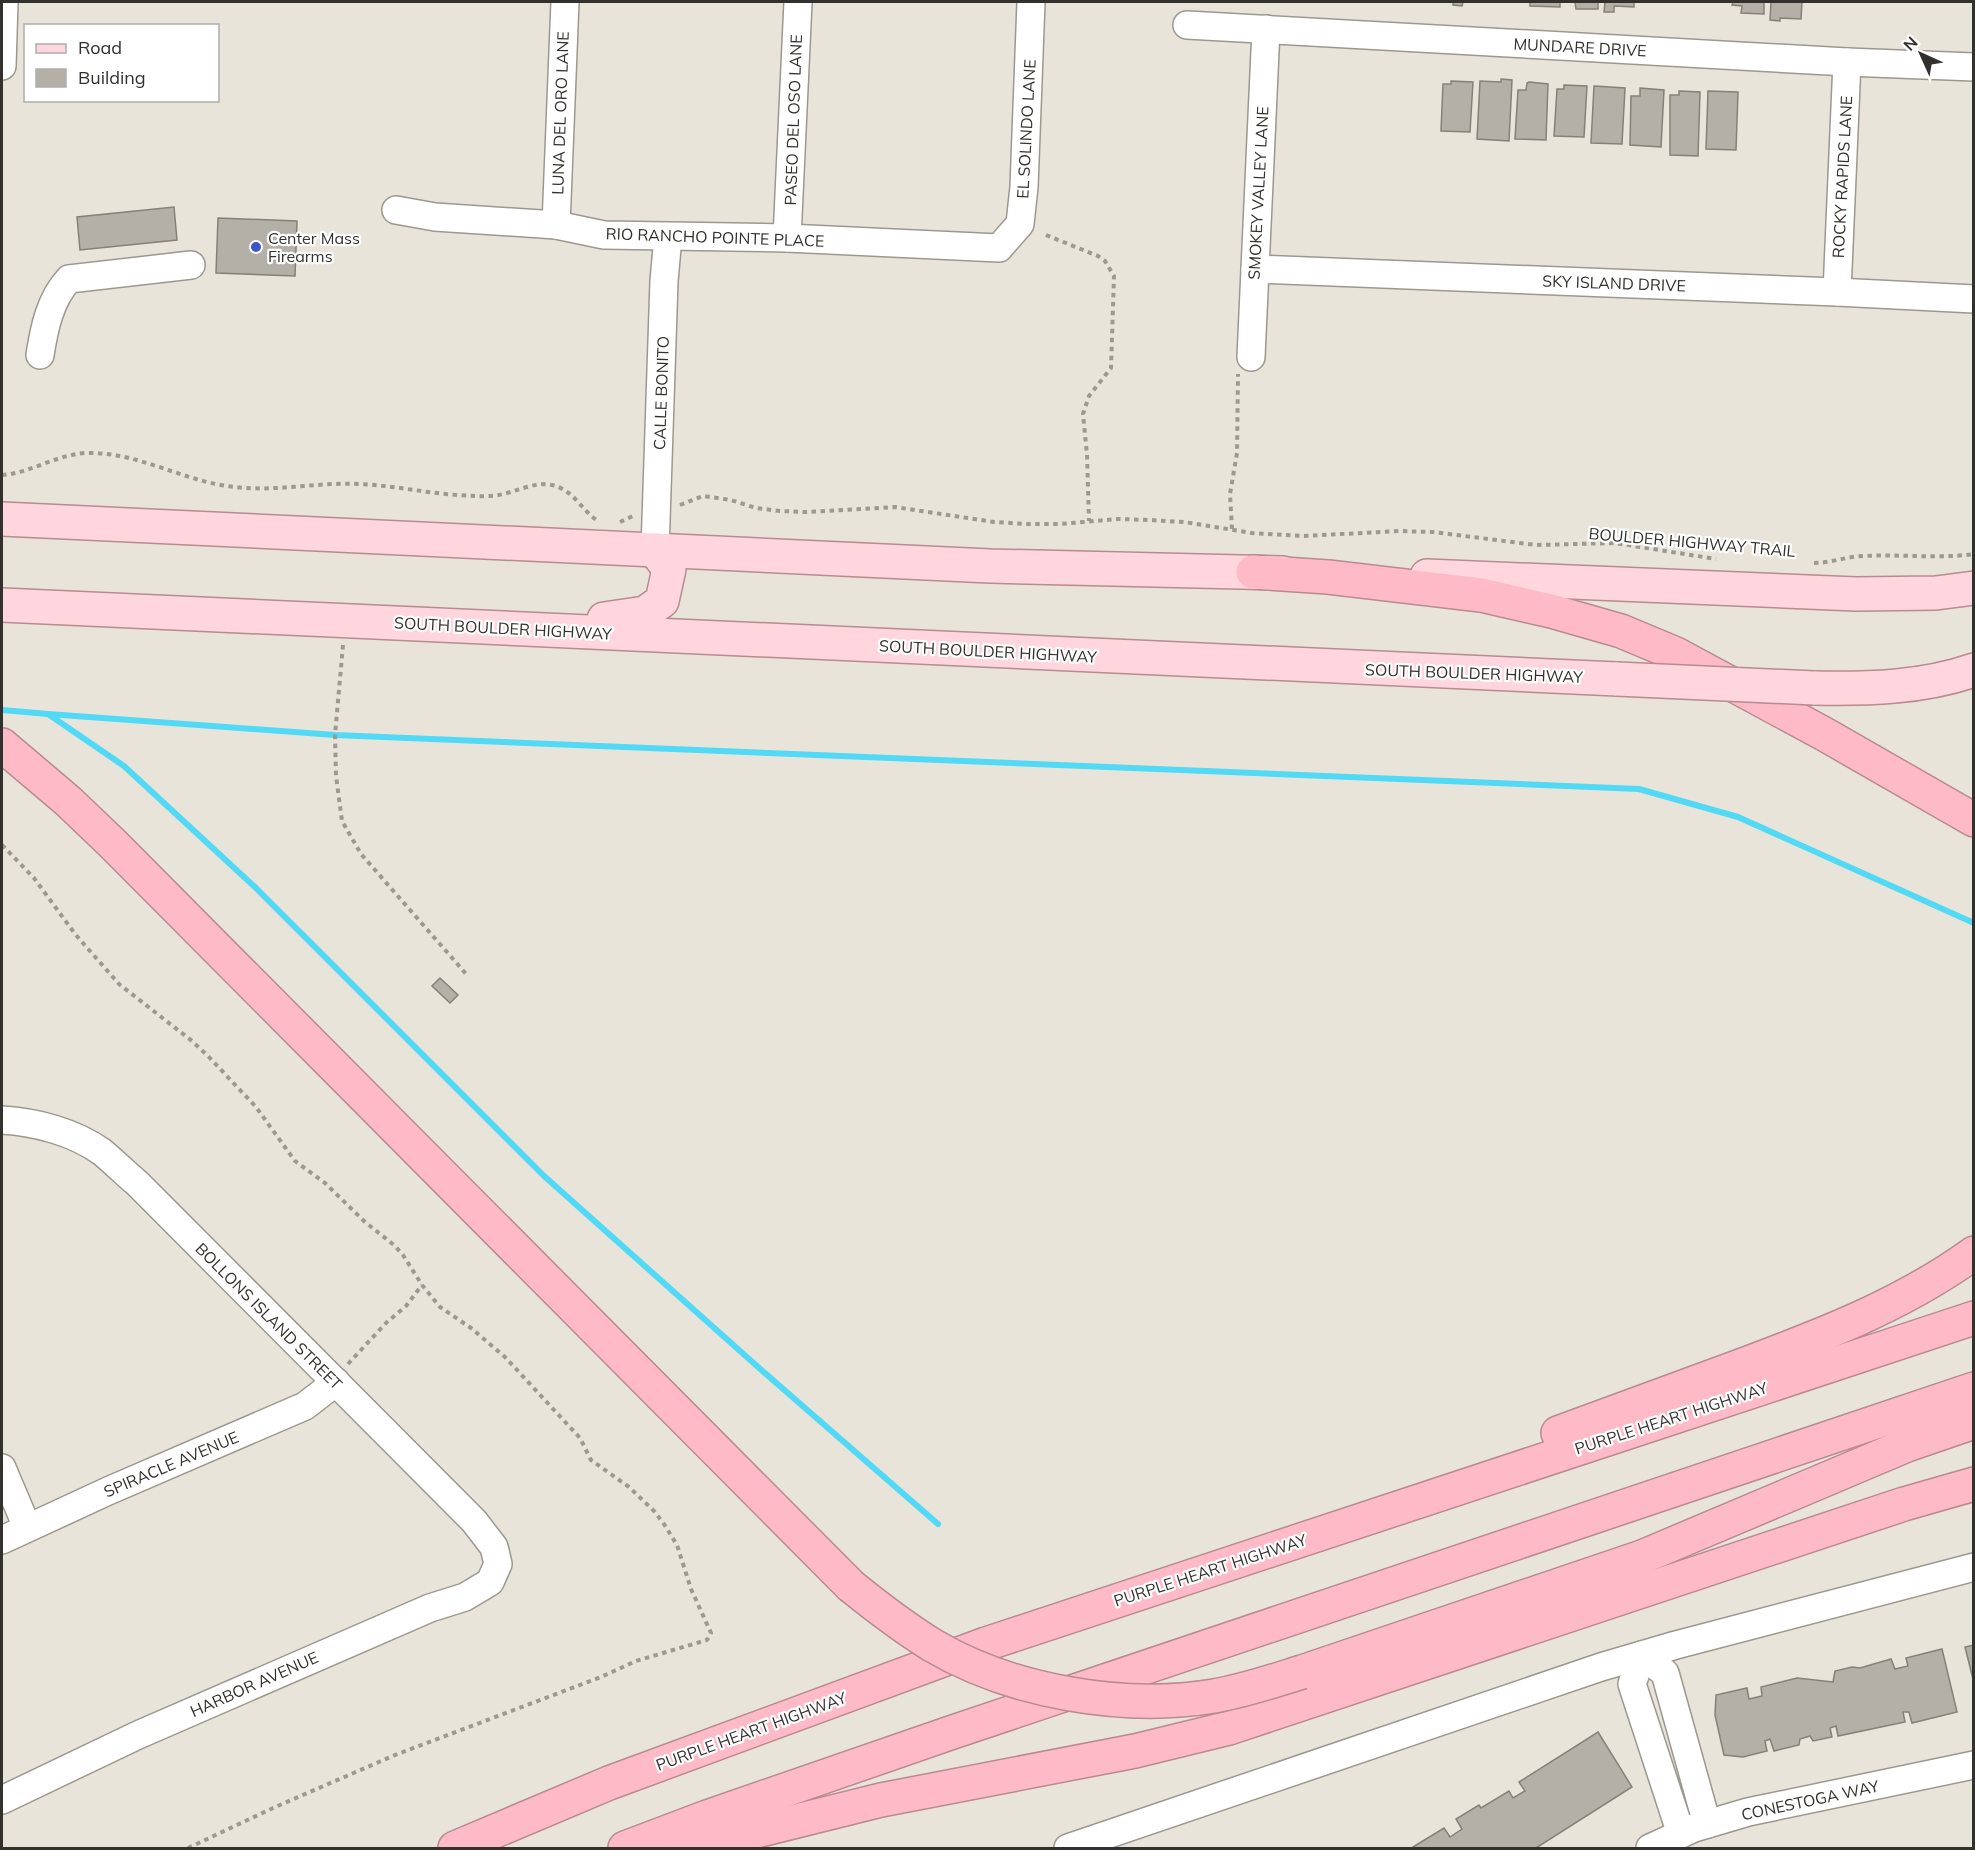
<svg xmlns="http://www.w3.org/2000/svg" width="1975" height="1850" font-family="Mulish,sans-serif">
<rect width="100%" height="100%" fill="#e9e4da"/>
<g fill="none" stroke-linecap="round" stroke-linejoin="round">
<g stroke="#51d9f5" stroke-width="6">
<polyline points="2,710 48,714 124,766 256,888 544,1176 758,1367 938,1524"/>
<polyline points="48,714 335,735 1639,789 1738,817 1974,923"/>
</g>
</g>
<g fill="#b5b0a7" stroke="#858178" stroke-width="1.5">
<polygon points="1453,2 1463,2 1462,6 1453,5"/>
<polygon points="1530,2 1560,2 1560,7 1530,6"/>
<polygon points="1575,2 1598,2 1598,9 1576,9"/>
<polygon points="1605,2 1634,2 1634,7 1614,6 1614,12 1604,12"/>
<polygon points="1733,2 1764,2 1764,14 1741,13 1742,6 1732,5"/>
<polygon points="1771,2 1802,2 1801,19 1780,18 1780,21 1770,20"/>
<polygon points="1501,79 1512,80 1509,141 1477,139 1480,81 1501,82"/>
<polygon points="1451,81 1473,82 1470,132 1441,131 1443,84 1451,84"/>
<polygon points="1529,82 1548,84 1546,140 1515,139 1518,90 1526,90 1527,83"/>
<polygon points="1564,85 1587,86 1584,137 1554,136 1557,89 1564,89"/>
<polygon points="1594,86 1625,88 1622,144 1591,143"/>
<polygon points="1640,88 1664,90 1661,147 1630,145 1631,96 1640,96"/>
<polygon points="1679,91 1700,92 1698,156 1670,155 1670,95 1679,95"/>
<polygon points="1708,91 1738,92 1736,150 1706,149"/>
<polygon points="174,207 177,240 80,250 77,217"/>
<polygon points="218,218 297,221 295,276 216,273"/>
<polygon points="440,978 458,995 450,1003 432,986"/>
<polygon points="1974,1645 1974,1683 1965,1647"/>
<polygon points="1942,1649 1957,1712 1912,1723 1909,1712 1903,1712 1905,1722 1838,1736 1836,1726 1830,1728 1832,1737 1813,1741 1810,1736 1800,1739 1799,1745 1774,1751 1770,1739 1765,1741 1767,1751 1743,1757 1724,1755 1715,1715 1716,1695 1747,1688 1749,1699 1762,1696 1761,1687 1797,1678 1833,1682 1835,1671 1852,1667 1860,1668 1891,1659 1895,1669 1908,1666 1906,1658"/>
<polygon points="1598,1732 1632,1787 1536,1848 1414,1848 1413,1847 1444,1828 1450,1837 1462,1829 1456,1819 1479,1805 1481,1808 1509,1791 1513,1798 1525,1791 1519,1782"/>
</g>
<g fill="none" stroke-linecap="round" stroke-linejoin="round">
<g stroke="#9d988f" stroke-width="30">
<g id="minor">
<polyline points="1187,25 1847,62 1974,67"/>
<polyline points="2,66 4,2"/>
<polyline points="396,210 435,217 556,225 604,235 787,238 999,248 1020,224 1024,187 1031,2"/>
<polyline points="556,225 565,2"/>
<polyline points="787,238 798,2"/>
<polyline points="1255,269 1837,292 1974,299"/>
<polyline points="1837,292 1847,62"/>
<path d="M40,355C44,329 50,299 69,279L191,265"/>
<polyline points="1251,357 1266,29"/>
<polyline points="655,550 664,281 668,237"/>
<path d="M2,1120C36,1122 74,1132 102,1152C114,1162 125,1173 137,1183L474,1521L494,1547L498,1564L490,1582L465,1597L430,1608L138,1735L2,1800"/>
<polyline points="2,1468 27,1527"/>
<polyline points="2,1540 108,1491 305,1406 336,1382"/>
<polyline points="1681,1834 1632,1684 1642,1655 1665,1673 1707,1824"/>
<polyline points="1068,1848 1601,1667 1676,1645 1974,1567"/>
<polyline points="1650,1848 1694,1828 1748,1812 1974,1765"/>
</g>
</g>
<g stroke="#b88a91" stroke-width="36">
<g id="major">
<polyline points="2,519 990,566 1283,573"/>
<polyline points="1427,576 1856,594 1936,593 1974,588"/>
<polyline points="2,605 1617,679"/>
<polyline points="604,619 645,613 662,601 669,569 655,550"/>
<path d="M1814,688C1867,689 1922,688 1974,670"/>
</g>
</g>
<g stroke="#b88a91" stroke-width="36">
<g id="highway">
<polyline points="1253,572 1328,577 1481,595 1551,611 1621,631 1676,654 1826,735 1974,820"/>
<polyline points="2,745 68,801 113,844 851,1586"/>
<path d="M1558,1433C1617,1411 1676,1390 1735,1368C1818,1337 1901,1306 1974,1253"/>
<polyline points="1302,1672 1642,1557 1907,1445 1974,1422"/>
<polyline points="455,1848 609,1783 986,1644 1974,1318"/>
<polyline points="625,1848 707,1817 953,1732 1974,1389"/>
<polyline points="688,1848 881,1800 1135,1751 1229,1728 1904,1504 1974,1484"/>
</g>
</g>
<g stroke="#9d9992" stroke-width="4" stroke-dasharray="4.5 4.5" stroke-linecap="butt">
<polyline points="1046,235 1098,256 1105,261 1114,276 1111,368 1089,396 1083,414 1087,455 1089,521"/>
<path d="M2,475C30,473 56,455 85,453C138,451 183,482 235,487C276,492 317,482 358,484C392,485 424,493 458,495C472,496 485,497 499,495C515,492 536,481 552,485C574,490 581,510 598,521"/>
<polyline points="680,505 703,496 731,500 756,508 780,511 805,512 895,507 994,522 1027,524 1060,524 1118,519 1150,520 1184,522 1252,533 1304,536 1399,531 1433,532 1536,545 1615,543 1716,559"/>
<polyline points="620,522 635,515"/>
<polyline points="1232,529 1230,494 1237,453 1238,374"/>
<path d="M1814,563C1831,563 1848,556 1865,556C1901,554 1937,559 1974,554"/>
<polyline points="343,645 335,735 336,776 342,821 361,854 467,975"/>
<polyline points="2,845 34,878 75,934 119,984 192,1041 208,1056 256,1107 295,1161 325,1183 365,1222 394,1245 403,1255 422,1285 440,1307 471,1328 505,1357 580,1438 591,1460 629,1487 654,1511 664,1524 677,1545 691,1589 711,1633 707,1640 636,1661 601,1677 395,1755 273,1808 188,1848"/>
<polyline points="348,1364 386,1323 406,1306 422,1285"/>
</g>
<use href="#minor" stroke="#fff" stroke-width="27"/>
<use href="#major" stroke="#ffd6dd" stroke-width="33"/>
<use href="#highway" stroke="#ffbac7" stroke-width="33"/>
<g stroke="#b88a91" stroke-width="36" stroke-linecap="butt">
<polyline id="major-bridge" points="1617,679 1814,688"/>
</g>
<g stroke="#b88a91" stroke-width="36" stroke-linecap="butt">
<path id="highway-bridge" d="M851,1586C877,1607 903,1627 932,1645C1011,1692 1124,1711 1214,1696C1244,1691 1273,1681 1302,1672"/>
</g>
<use href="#major-bridge" stroke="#ffd6dd" stroke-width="33"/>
<use href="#highway-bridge" stroke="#ffbac7" stroke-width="33"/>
</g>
<circle fill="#3c55c8" stroke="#fff" stroke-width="2" cx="256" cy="247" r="6"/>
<g text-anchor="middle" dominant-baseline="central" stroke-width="4.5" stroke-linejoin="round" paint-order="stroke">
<g font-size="16" fill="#33312d" stroke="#fff">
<text transform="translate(1580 47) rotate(3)">MUNDARE DRIVE</text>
<text transform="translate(560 113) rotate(-88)">LUNA DEL ORO LANE</text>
<text transform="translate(793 120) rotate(-88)">PASEO DEL OSO LANE</text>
<text transform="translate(1026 129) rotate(-87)">EL SOLINDO LANE</text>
<text transform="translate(1842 177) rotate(-87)">ROCKY RAPIDS LANE</text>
<text transform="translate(1258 193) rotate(-87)">SMOKEY VALLEY LANE</text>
<text transform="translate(715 237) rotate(2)">RIO RANCHO POINTE PLACE</text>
<text transform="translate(1614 283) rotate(2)">SKY ISLAND DRIVE</text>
<text transform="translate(661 393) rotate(-88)">CALLE BONITO</text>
<text transform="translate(1692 542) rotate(5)">BOULDER HIGHWAY TRAIL</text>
<text transform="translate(503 628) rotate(3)">SOUTH BOULDER HIGHWAY</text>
<text transform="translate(988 651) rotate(3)">SOUTH BOULDER HIGHWAY</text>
<text transform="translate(1474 673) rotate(2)">SOUTH BOULDER HIGHWAY</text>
<text transform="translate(269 1316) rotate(45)">BOLLONS ISLAND STREET</text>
<text transform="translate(1671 1418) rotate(-18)">PURPLE HEART HIGHWAY</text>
<text transform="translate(171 1464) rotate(-23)">SPIRACLE AVENUE</text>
<text transform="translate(1210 1570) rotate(-18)">PURPLE HEART HIGHWAY</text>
<text transform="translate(254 1684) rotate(-24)">HARBOR AVENUE</text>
<text transform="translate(751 1731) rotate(-20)">PURPLE HEART HIGHWAY</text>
<text transform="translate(1810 1800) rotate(-12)">CONESTOGA WAY</text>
</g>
<g font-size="16" fill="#33312d" stroke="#fff" text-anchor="start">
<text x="268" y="238">Center Mass<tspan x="268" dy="18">Firearms</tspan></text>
</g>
</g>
<rect width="1975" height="1850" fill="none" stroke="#33312d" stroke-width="6"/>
<rect x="24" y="24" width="195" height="78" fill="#ffffff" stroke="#adadab" stroke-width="1.5"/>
<rect x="36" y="44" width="30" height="9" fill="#ffd6dd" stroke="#adadab" stroke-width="1.5"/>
<text x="78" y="54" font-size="18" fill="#33312d">Road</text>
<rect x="36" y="69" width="30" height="18" fill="#b5b0a7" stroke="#adadab" stroke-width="1.5"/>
<text x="78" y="84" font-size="18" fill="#33312d">Building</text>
<g transform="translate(1921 54) rotate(315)" stroke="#ffffff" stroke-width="4.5" paint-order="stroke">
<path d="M0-4.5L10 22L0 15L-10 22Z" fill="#33312d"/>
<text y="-9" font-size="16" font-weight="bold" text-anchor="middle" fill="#33312d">N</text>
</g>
</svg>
